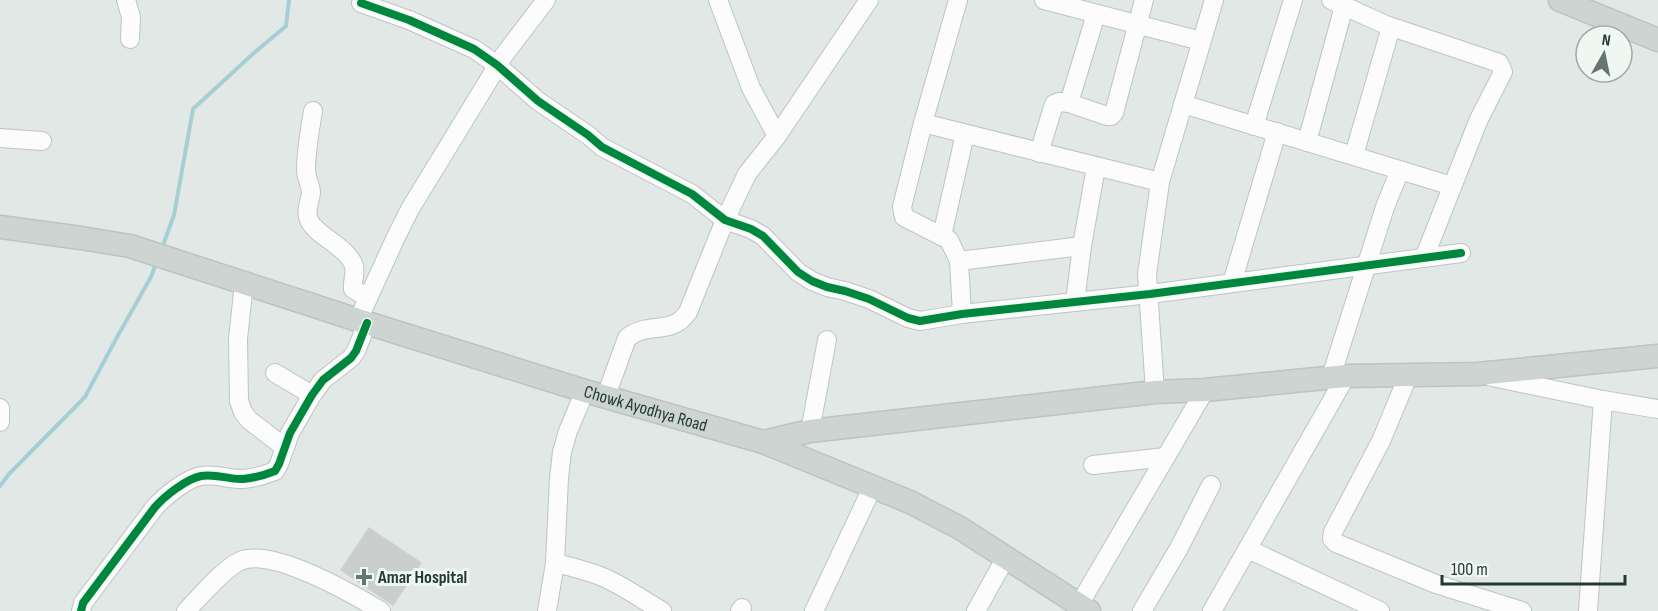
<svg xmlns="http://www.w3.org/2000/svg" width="1658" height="611" font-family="'Sofia Sans Condensed',sans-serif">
<rect width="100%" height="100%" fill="#e2e8e5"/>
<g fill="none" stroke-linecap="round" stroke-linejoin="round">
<g stroke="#a5cfd4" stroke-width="4">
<polyline points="162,248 174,215 193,109 255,52 286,26 289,0"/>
<polyline points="0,486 9,474 85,397 116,339 151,277 156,263"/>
</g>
</g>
<polygon fill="#cacfcd" stroke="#cbd1ce" stroke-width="1.5" points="369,528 421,563 393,605 341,570"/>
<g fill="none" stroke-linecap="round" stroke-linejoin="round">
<g stroke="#bfc4c2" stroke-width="20">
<g id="minor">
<polyline points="126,0 131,17 130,39"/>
<polyline points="718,0 751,88 777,136"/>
<polyline points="958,0 923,123 902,207 904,217 949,240 959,261 962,314"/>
<polyline points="1044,0 1201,41"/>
<polyline points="1331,0 1386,25 1499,63 1503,72 1479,119 1424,258"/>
<polyline points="361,3 409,20 474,49 497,65 538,101 588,135 602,147 692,194 725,220 751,229 763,236 798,272 812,281 827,287 845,291 869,299 908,318 920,321 962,314 1150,294 1461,253"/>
<polyline points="1069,103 1107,116 1111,116 1114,113 1144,0"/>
<polyline points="1183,104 1452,186"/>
<path d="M313,111C310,130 306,150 306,170C306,179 311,184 311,193C310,201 305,212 309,220C315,235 348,247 354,266C356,273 352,281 353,289L368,298"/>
<polyline points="923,123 1160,182"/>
<polyline points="1254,126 1293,0"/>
<polyline points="0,138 42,141"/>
<polyline points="1307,142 1344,6"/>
<polyline points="1039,153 1054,104 1059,102 1069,103 1096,14"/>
<polyline points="1354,155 1391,27"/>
<polyline points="942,236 965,134"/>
<polyline points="959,261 1082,246 1096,167"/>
<polyline points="244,283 238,339 239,401 243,412 249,420 284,447"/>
<polyline points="1232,283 1277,132"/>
<polyline points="1075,302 1082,246"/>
<polyline points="358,320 396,237 410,209 504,55 546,0"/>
<polyline points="275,373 312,395"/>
<polyline points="1408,376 1381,441 1333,532 1332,539 1336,543 1436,584 1522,611"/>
<polyline points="1331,377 1385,207 1400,170"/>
<polyline points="1492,377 1603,400 1658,409"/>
<polyline points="1155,392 1147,274 1160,182 1214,0"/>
<path d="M606,396L627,338C649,320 671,337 688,312L725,220L747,174L777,136L869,0"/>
<polyline points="0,408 0,422"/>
<polyline points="810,431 827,340"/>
<polyline points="1093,465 1166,457"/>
<polyline points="1248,549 1380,611"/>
<path d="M555,563C572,567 589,571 605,578C625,587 643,600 662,611"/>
<polyline points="1079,605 1205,390"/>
<path d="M81,611L83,603L155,507C165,496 186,479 201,476C215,473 229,480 243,479C254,478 265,475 275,471L279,464L290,433L312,395L323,380L351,358L356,351L367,323"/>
<path d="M186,611C200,597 223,569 240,561C272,547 353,594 381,611"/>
<polyline points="547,611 555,563 559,478 562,452 568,431 585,391"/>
<polyline points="740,611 742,608"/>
<polyline points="814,611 873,486"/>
<polyline points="976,611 1006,557"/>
<polyline points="1142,611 1179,548 1211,485"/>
<polyline points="1212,611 1346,376"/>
<polyline points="1588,611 1603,400"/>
</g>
</g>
<g stroke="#bcc4c1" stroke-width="25">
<g id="major">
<polyline points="1560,0 1658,40"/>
<path id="s1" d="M0,227L81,238L130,246L367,323L585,391L763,442L910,502L960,528L1089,611"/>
<polyline points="763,442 810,431 1155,392 1205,390 1346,376 1478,374 1658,356"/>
</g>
</g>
<use href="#minor" stroke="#fbfcfb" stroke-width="18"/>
<use href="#major" stroke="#cdd4d2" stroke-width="22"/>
<g stroke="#f0f7f3" stroke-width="11">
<g id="cycleway">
<polyline points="361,3 409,20 474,49 497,65 538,101 588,135 602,147 692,194 725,220 751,229 763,236 798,272 812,281 827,287 845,291 869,299 908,318 920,321 962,314 1150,294 1461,253"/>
<path d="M81,611L83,603L155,507C165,496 186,479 201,476C215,473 229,480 243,479C254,478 265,475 275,471L279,464L290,433L312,395L323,380L351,358L356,351L367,323"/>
</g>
</g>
<use href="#cycleway" stroke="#00873e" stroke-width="8"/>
</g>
<path fill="#657671" stroke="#f0f7f3" stroke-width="2" d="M361 568h6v6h6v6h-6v6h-6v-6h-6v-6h6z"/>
<g text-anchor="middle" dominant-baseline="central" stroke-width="6" stroke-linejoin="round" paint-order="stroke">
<g font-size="18" fill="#223933" stroke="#f0f7f3">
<text stroke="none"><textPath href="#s1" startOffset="672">Chowk Ayodhya Road</textPath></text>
</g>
<g font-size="18" font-weight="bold" fill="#223933" stroke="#f0f7f3" text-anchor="start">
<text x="378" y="577">Amar Hospital</text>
</g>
</g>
<g transform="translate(1604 54) rotate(9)"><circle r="28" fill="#f0f7f3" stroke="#9eaba6" stroke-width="1.5"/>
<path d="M0-4.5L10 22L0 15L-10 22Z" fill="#657671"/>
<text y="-9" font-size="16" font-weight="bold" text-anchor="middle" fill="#223933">N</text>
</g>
<path d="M1442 575v9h183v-9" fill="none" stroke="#223933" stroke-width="3"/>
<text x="1451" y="575" font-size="18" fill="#223933" stroke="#f0f7f3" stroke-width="4.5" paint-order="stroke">100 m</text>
</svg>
